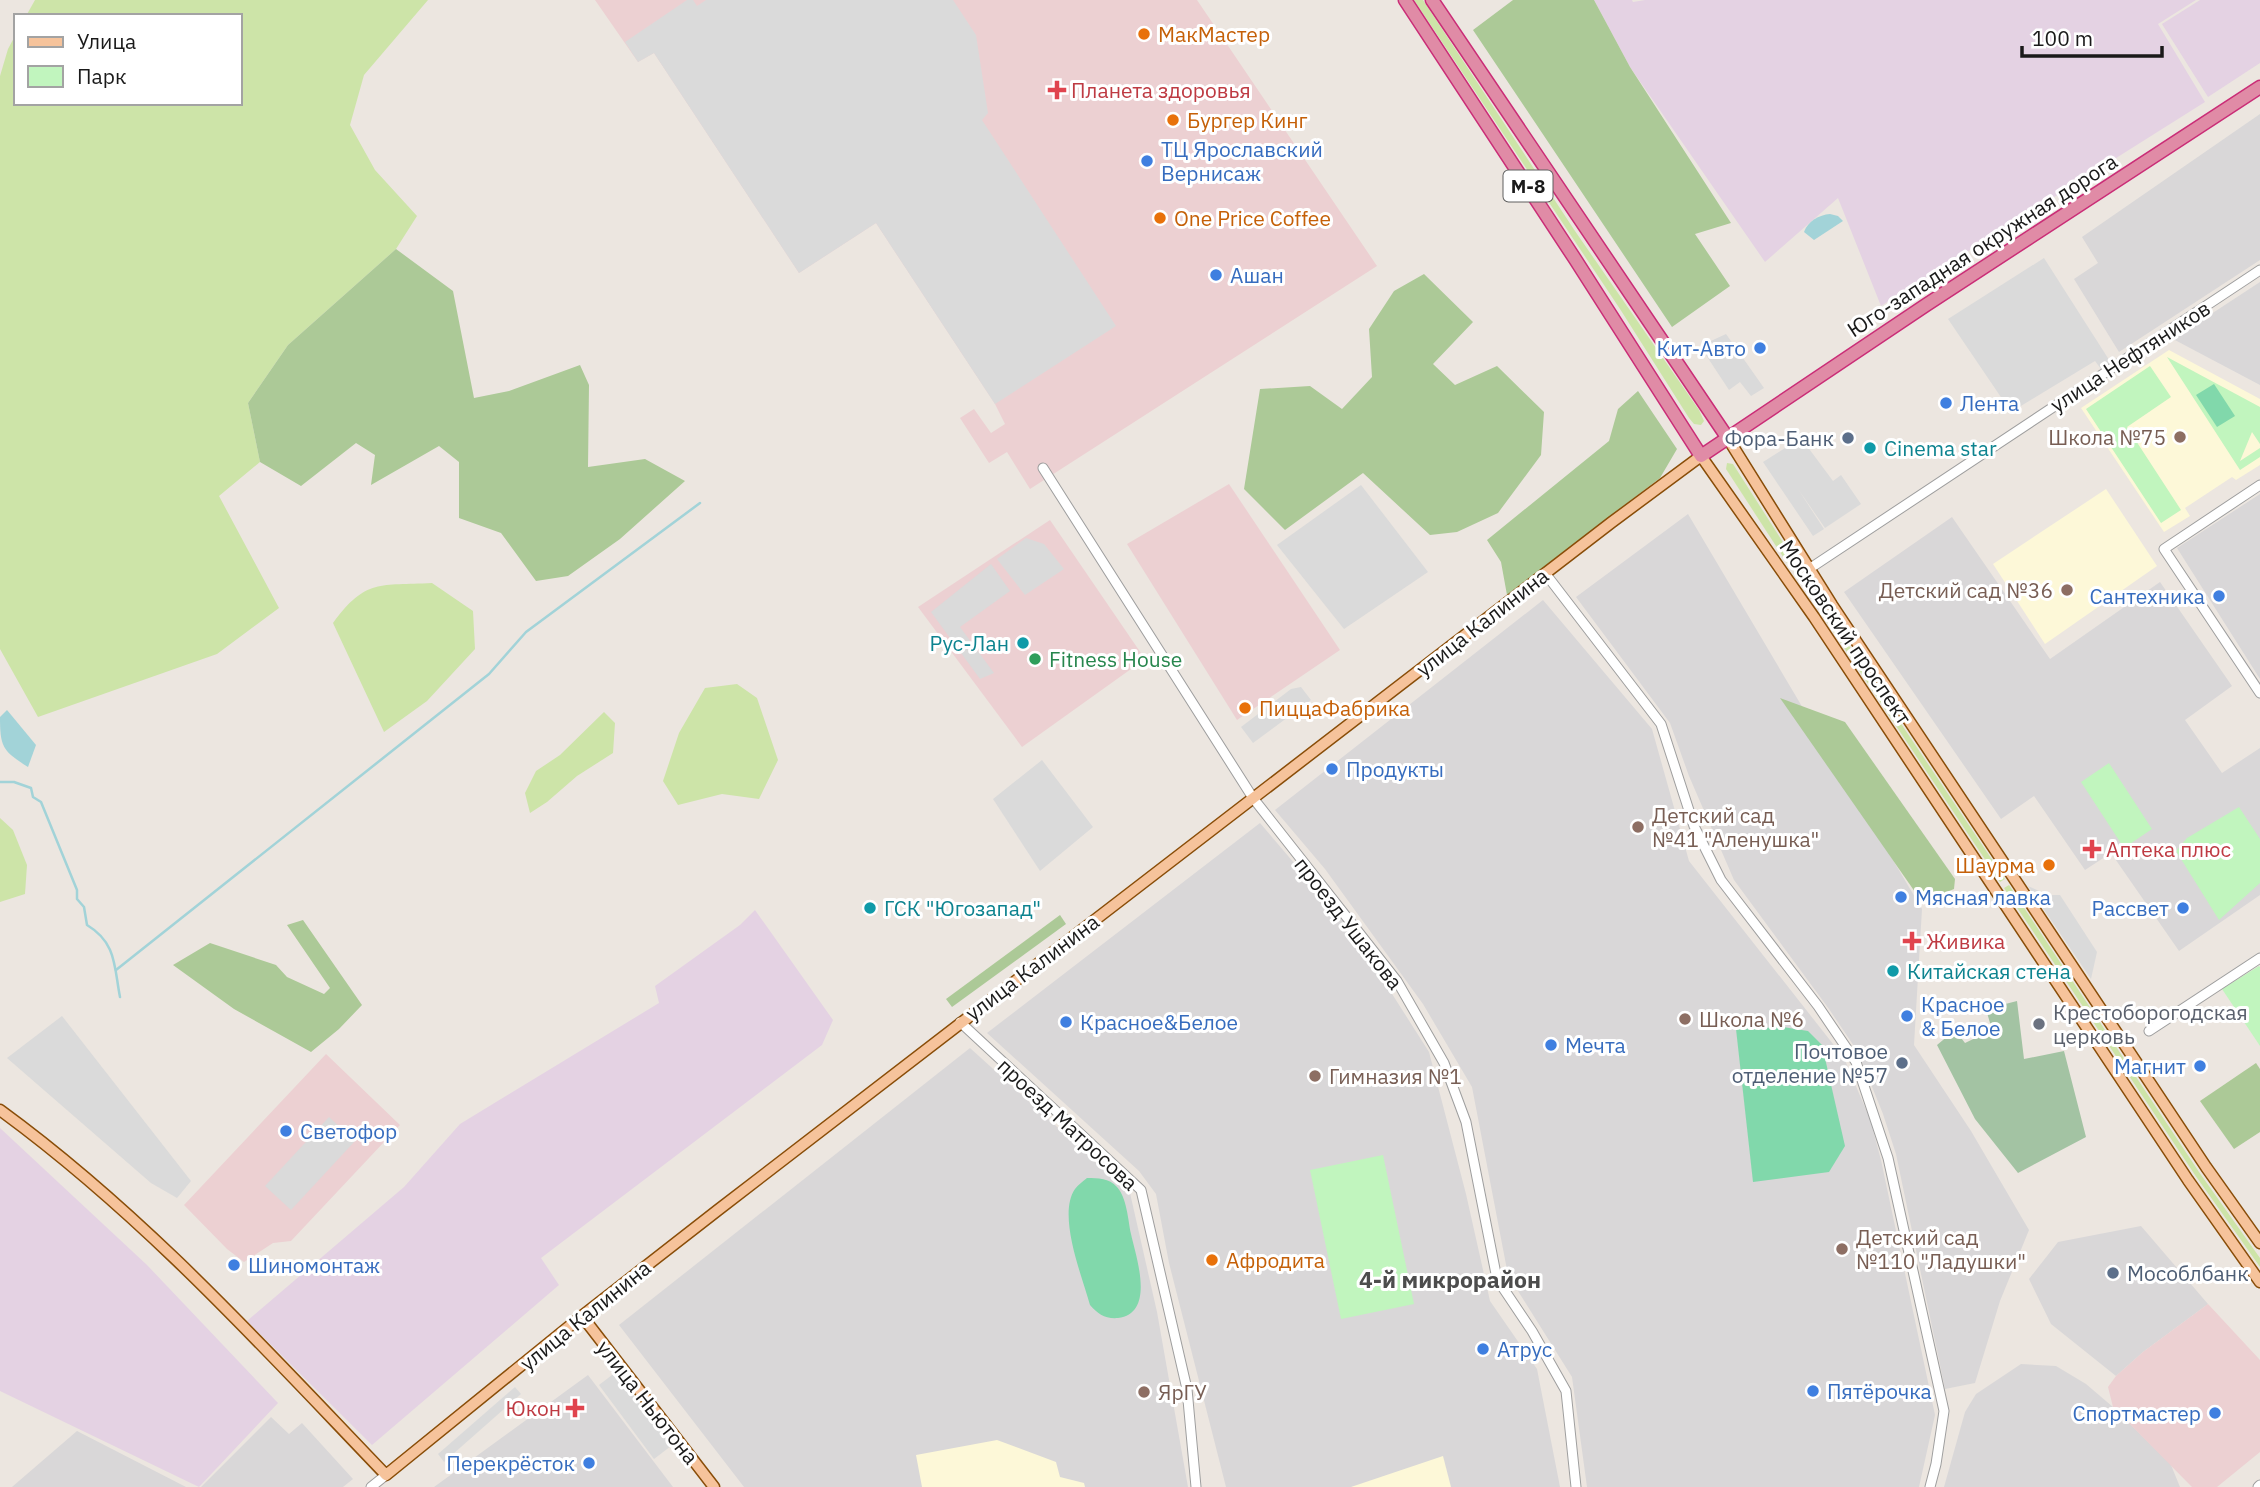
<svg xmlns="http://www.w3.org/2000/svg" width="2260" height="1487" font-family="'IBM Plex Sans',sans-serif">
<rect width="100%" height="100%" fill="#ece6e0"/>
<g fill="#d9d7d8">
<polygon points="2260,114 2260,260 2119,352 2074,279 2098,263 2082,237"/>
<polygon points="2260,282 2260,385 2173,339"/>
<polygon points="2260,494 2260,679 2177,548"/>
<polygon points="1688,514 1922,909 1914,1045 1971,1131 2029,1230 2000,1301 1975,1383 1945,1389 1896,1154 1883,1114 1858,1052 1829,1009 1734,880 1689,776 1670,723 1576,597"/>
<polygon points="1952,517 2050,659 2160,582 2232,686 2185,720 2222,773 2260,748 2260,895 2179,951 2111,853 2085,870 2034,796 2001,819 1844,592"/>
<polygon points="1543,600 1652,729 1689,861 1844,1058 1870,1119 1881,1160 1935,1415 1919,1487 1587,1487 1572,1377 1508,1275 1472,1087 1423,1004 1325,869 1275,810"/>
<polygon points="1260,823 1352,931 1429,1052 1466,1194 1490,1301 1537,1369 1560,1487 1226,1487 1169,1263 1156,1194 1139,1171 987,1033"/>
<polygon points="970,1048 1130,1193 1157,1312 1188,1487 744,1487 619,1325"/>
<polygon points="2141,1226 2208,1304 2143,1352 2116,1376 2051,1324 2029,1279 2058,1242"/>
<polygon points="2021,1364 2056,1366 2086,1384 2113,1407 2171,1465 2180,1487 1944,1487 1965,1412 1976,1394"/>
<polygon points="588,1375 673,1487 434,1487"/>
<polygon points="271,1417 289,1434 302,1423 353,1479 343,1487 201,1487"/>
<polygon points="77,1431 186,1487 12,1487"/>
</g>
<g fill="#ecd0d2">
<polygon points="595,0 1197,0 1377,266 1030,489 1007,452 989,463 960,418 974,409 991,433 1005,424 995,404 876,223 799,273 654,53 638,62"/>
<polygon points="1229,484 1340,650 1237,720 1127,544"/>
<polygon points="1050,520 1145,659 1022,747 918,607"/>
<polygon points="326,1054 400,1125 291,1241 273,1243 244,1262 227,1249 184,1205"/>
<polygon points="2208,1304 2260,1360 2260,1452 2217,1487 2192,1487 2113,1407 2108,1387 2116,1376 2143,1352"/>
</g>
<g fill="#e4d2e3">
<polygon points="1594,0 1632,0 1633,2 1645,0 2196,0 2158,24 2205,102 1881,306 1838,198 1765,262 1630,67"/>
<polygon points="2200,0 2260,0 2260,63 2208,97 2162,24"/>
<polygon points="755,910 833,1020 822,1045 541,1258 559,1285 372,1445 247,1321 404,1187 460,1124 659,1003 655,986 740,925"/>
<polygon points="0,1128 147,1265 278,1403 199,1487 0,1391"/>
</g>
<g fill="#fdf8d8">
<polygon points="2169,350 2260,399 2260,465 2236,480 2232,477 2185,508 2190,516 2164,532 2081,408"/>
<polygon points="2106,489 2157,566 2045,644 1993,564"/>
<polygon points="997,1440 1056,1462 1060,1477 1084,1483 1085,1487 922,1487 916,1455"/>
<polygon points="1443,1456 1451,1487 1351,1487"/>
</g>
<g fill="#cde4a8">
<polygon points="35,0 428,0 364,75 350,125 375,170 417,216 396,249 288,345 248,403 260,462 219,496 279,608 217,654 38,717 0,649 0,76 8,49 16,34 16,103 240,103 240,16 26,16"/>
<polygon points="1414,0 1423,0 1575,231 1699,410 1704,421 1701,425 1694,424 1689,418 1620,309"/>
<polygon points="1727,463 1733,464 1795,561 1795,566 1789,566 1726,469"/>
<path d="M432,583L473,611L475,649L427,701L384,732L333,623C366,578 380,586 432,583Z"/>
<polygon points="1829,616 2005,879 2000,882 1825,619"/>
<polygon points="737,684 757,698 778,760 759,799 722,794 678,805 663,781 679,733 705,688"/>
<polygon points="604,712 615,723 613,753 577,776 547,802 530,813 525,793 536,771 560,755"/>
<polygon points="0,818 13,830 27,865 25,894 0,902"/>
<polygon points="2009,885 2199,1172 2260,1258 2260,1267 2195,1175 2004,888"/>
</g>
<g fill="#acc997">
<polygon points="1513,0 1594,0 1630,67 1731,223 1695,234 1730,286 1672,327 1473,30"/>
<polygon points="396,249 453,291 474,398 509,391 580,365 589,385 588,467 645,459 685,481 620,539 568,576 536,581 501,533 459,518 459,462 439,446 371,485 375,455 356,443 301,486 260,462 248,403 288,345"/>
<polygon points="1424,274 1473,322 1433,364 1455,385 1497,366 1544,412 1541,455 1498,513 1457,532 1430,535 1363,473 1285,530 1244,489 1260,389 1310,386 1342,409 1372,377 1369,329 1394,291"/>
<polygon points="1638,391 1677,449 1660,478 1507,595 1501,562 1487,540 1609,441 1618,409"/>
<polygon points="1780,698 1845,722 1955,879 1954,889 1922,902"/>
<polygon points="1060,915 1066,924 952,1007 946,999"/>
<polygon points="303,920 362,1005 339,1029 311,1052 234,1009 173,965 210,943 276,965 287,977 324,994 330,988 287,925"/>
<polygon points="2256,1063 2260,1069 2260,1132 2234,1149 2200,1101"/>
</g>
<polygon fill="#a3c3a3" points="2017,1001 2024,1059 2064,1051 2086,1137 2018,1173 1975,1119 1937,1045 1955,1030 1965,1043 1992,1030 1986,1009"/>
<g fill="#c1f5be">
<polygon points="2167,357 2260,407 2260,444 2252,432 2240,461 2260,448 2260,457 2240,470"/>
<polygon points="2150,366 2171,397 2127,427 2181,510 2161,523 2086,409"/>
<polygon points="2109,763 2152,829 2124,848 2081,782"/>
<polygon points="2239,807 2260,839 2260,883 2219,920 2176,851 2187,838"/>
<polygon points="2259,966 2260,967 2260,1046 2222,989"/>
<polygon points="1383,1155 1414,1304 1341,1319 1310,1170"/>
</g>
<g fill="#81d8ab">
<polygon points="2214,384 2235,416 2217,427 2196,395"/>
<polygon points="1783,1027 1808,1031 1822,1045 1845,1146 1829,1172 1753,1182 1736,1029"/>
<path d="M1087,1178C1098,1178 1109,1178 1117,1187C1127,1198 1128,1220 1131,1234C1136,1257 1156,1313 1118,1318C1105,1319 1098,1314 1090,1305C1082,1276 1057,1215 1075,1189C1078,1185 1083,1181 1087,1178Z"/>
</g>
<g fill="#dadada">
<polygon points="687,0 693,0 697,6 706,0 953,0 976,35 988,113 982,120 1116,326 995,404 876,223 799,273 654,53 638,62 625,42"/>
<polygon points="2044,258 2113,366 2101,369 2095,361 2011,412 1948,319"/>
<polygon points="1726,334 1764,388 1751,396 1740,382 1729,390 1700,346"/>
<polygon points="1801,438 1833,481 1841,475 1861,504 1825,528 1798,489 1824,529 1813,536 1763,462"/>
<polygon points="1361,485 1428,572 1344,629 1277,545"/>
<polygon points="1026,538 1044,544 1064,569 1025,595 997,559"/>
<polygon points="991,564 1010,591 960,627 994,673 980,679 931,612"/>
<polygon points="1301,687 1311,700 1253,743 1241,727 1291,689"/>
<polygon points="1042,760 1093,827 1040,871 993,799"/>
<polygon points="2028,886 2048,895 2060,895 2097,952 2091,979"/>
<polygon points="62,1016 191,1181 177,1198 151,1183 7,1058"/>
<polygon points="329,1117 355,1141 291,1210 265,1186"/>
<polygon points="616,1372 671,1446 654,1459 599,1385"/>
<polygon points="515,1387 521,1394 444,1462 438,1454"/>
</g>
<g fill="#a2d3d8">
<path d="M1830,214L1838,216L1843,221L1814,240L1804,232C1808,221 1819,215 1830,214Z"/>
<path d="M7,710L36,745L28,767C3,751 0,748 0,717Z"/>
</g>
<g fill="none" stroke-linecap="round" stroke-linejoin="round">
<g stroke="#a2d3d8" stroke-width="2.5">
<path d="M0,782H14L31,788L33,797L41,802L77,890V899L84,907L87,925C117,943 114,967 120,997"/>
<polyline points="116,970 489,674 526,632 700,503"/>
</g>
<g stroke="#9e9e9e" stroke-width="11">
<g id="minor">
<polyline points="1043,468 1253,798 1397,981 1444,1063 1466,1122 1497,1279 1532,1331 1566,1391 1576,1487"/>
<polyline points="2260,485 2164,549 2260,693"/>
<polyline points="1809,569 2260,270"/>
<polyline points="1545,573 1661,724 1694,826 1721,880 1818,1006 1856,1062 1888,1158 1944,1411 1936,1464 1930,1487"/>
<polyline points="960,1022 1141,1190 1187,1389 1196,1487"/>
<polyline points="2149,1031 2260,958"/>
<polyline points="371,1487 386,1475"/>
<polyline points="2258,1487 2260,1485"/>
</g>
</g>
<g stroke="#894d08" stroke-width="13">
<g id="major">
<polyline points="1727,437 1832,605 2206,1167 2260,1243"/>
<path d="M0,1110C144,1215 264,1348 386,1475L582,1316L718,1210L1612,522L1701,456L1814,617L2188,1180L2260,1282"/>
<polyline points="582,1316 714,1487"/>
</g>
</g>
<g stroke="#ca2d77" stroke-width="15">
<g id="highway">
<polyline points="1405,0 1575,259 1701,456 1926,305 2260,87"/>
<polyline points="1432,0 1727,437"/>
</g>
</g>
<use href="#minor" stroke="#fff" stroke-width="9"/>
<use href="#major" stroke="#f6c39b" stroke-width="10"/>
<use href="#highway" stroke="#e08ba6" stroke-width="12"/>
</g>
<g fill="#e8710a" stroke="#fff" stroke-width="2.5">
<circle cx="1144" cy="34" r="7"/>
<circle cx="1173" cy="120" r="7"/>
<circle cx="1160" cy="218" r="7"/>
<circle cx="1245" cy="708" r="7"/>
<circle cx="2049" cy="865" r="7"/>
<circle cx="1212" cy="1260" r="7"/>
</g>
<g fill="#e0444e" stroke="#fff" stroke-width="2.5">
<path d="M1053.5 79.5h7v7h7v7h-7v7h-7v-7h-7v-7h7z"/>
<path d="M2088.5 838.5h7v7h7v7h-7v7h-7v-7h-7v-7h7z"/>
<path d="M1908.5 930.5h7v7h7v7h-7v7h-7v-7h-7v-7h7z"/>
<path d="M571.5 1397.5h7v7h7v7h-7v7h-7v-7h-7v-7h7z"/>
</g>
<g fill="#3f7fe0" stroke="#fff" stroke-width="2.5">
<circle cx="1147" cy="161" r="7"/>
<circle cx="1216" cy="275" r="7"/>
<circle cx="1760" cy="348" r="7"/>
<circle cx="1946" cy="403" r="7"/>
<circle cx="2219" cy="596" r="7"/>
<circle cx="1332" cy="769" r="7"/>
<circle cx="1901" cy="897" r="7"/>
<circle cx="2183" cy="908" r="7"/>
<circle cx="1907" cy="1016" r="7"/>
<circle cx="1066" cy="1022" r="7"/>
<circle cx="1551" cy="1045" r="7"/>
<circle cx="2200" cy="1066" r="7"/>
<circle cx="286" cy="1131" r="7"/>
<circle cx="234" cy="1265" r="7"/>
<circle cx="1483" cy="1349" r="7"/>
<circle cx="1813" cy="1391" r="7"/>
<circle cx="2215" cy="1413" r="7"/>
<circle cx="589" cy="1463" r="7"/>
</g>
<g fill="#8d6e63" stroke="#fff" stroke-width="2.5">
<circle cx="2180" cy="437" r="7"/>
<circle cx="2067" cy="590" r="7"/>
<circle cx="1638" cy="827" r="7"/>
<circle cx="1685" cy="1019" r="7"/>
<circle cx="1315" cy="1076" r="7"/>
<circle cx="1842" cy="1249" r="7"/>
<circle cx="1144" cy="1392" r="7"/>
</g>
<g fill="#5c6f8a" stroke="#fff" stroke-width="2.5">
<circle cx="1848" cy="438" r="7"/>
<circle cx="1902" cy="1063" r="7"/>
<circle cx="2113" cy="1273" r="7"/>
</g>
<g fill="#0f9aa8" stroke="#fff" stroke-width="2.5">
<circle cx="1870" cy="448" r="7"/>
<circle cx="1023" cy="643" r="7"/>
<circle cx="870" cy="908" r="7"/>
<circle cx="1893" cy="971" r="7"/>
</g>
<circle fill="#2e9e5b" stroke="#fff" stroke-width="2.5" cx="1035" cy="659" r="7"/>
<circle fill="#6b7280" stroke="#fff" stroke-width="2.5" cx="2039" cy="1024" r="7"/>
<g text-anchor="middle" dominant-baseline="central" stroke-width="6" stroke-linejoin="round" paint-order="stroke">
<rect fill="#fff" stroke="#5f5f5f" stroke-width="2" x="1503.5" y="170.5" width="49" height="31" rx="5"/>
<g font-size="19" font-weight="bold" fill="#1a1a1a">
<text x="1528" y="186">М-8</text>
</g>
<g font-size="21" fill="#c56008" stroke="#fff" text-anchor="start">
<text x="1158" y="34">МакМастер</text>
<text x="1187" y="120">Бургер Кинг</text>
<text x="1174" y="218">One Price Coffee</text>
<text x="1259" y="708">ПиццаФабрика</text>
<text x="2035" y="865" text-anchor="end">Шаурма</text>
<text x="1226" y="1260">Афродита</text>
</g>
<g font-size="21" fill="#be3a42" stroke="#fff" text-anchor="start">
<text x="1071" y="90">Планета здоровья</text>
<text x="2106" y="849">Аптека плюс</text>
<text x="1926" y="941">Живика</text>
<text x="561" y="1408" text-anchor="end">Юкон</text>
</g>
<g font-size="21" fill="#366cbe" stroke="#fff" text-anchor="start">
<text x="1161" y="149">ТЦ Ярославский<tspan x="1161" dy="24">Вернисаж</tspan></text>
<text x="1230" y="275">Ашан</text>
<text x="1746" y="348" text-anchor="end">Кит-Авто</text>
<text x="1960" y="403">Лента</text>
<text x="2205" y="596" text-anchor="end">Сантехника</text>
<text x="1346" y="769">Продукты</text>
<text x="1915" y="897">Мясная лавка</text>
<text x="2169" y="908" text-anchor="end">Рассвет</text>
<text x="1921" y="1004">Красное<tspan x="1921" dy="24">&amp; Белое</tspan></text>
<text x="1080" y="1022">Красное&amp;Белое</text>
<text x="1565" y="1045">Мечта</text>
<text x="2186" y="1066" text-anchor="end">Магнит</text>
<text x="300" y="1131">Светофор</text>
<text x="248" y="1265">Шиномонтаж</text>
<text x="1497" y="1349">Атрус</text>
<text x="1827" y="1391">Пятёрочка</text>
<text x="2201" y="1413" text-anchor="end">Спортмастер</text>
<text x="575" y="1463" text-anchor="end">Перекрёсток</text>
</g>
<g font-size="21" fill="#1a1a1a" stroke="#fff">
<text transform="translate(1982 245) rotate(-33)">Юго-западная окружная дорога</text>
<text transform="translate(2130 356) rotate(-33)">улица Нефтяников</text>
<text transform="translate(1482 622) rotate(-38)">улица Калинина</text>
<text transform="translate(1846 632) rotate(56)">Московский проспект</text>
<text transform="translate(1349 923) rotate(52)">проезд Ушакова</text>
<text transform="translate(1032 967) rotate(-37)">улица Калинина</text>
<text transform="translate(1068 1124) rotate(43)">проезд Матросова</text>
<text transform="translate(585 1315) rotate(-39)">улица Калинина</text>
<text transform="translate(648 1402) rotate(52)">улица Ньютона</text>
</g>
<g font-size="21" fill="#785e54" stroke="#fff" text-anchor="start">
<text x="2166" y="437" text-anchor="end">Школа №75</text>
<text x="2053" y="590" text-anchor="end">Детский сад №36</text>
<text x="1652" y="815">Детский сад<tspan x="1652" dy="24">№41 "Аленушка"</tspan></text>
<text x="1699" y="1019">Школа №6</text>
<text x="1329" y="1076">Гимназия №1</text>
<text x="1856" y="1237">Детский сад<tspan x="1856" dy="24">№110 "Ладушки"</tspan></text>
<text x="1158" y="1392">ЯрГУ</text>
</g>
<g font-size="21" fill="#4e5e75" stroke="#fff" text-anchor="end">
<text x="1834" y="438">Фора-Банк</text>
<text x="1888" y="1051">Почтовое<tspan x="1888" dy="24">отделение №57</tspan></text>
<text x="2127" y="1273" text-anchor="start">Мособлбанк</text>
</g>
<g font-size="21" fill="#0d838f" stroke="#fff" text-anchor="start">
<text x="1884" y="448">Cinema star</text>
<text x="1009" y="643" text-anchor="end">Рус-Лан</text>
<text x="884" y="908">ГСК "Югозапад"</text>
<text x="1907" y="971">Китайская стена</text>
</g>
<g font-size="21" fill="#27864d" stroke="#fff" text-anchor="start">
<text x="1049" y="659">Fitness House</text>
</g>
<g font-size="21" fill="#5b616d" stroke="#fff" text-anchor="start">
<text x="2053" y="1012">Крестоборогодская<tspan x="2053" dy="24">церковь</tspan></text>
</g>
<g font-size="23" font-weight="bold" fill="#4d4d4d" stroke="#fff">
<text x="1450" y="1279">4-й микрорайон</text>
</g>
</g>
<rect x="14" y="14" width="228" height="91" fill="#ffffff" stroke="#a3a3a3" stroke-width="2"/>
<rect x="28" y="37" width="35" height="10" fill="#f6c39b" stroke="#a3a3a3" stroke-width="2"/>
<text x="77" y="49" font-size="21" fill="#1a1a1a">Улица</text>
<rect x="28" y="66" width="35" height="21" fill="#c1f5be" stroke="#a3a3a3" stroke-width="2"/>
<text x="77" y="84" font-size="21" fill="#1a1a1a">Парк</text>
<path d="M2022 46v10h140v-10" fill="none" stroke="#1a1a1a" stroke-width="3.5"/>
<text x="2032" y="46" font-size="21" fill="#1a1a1a" stroke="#ffffff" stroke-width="5" paint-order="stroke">100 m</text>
</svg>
